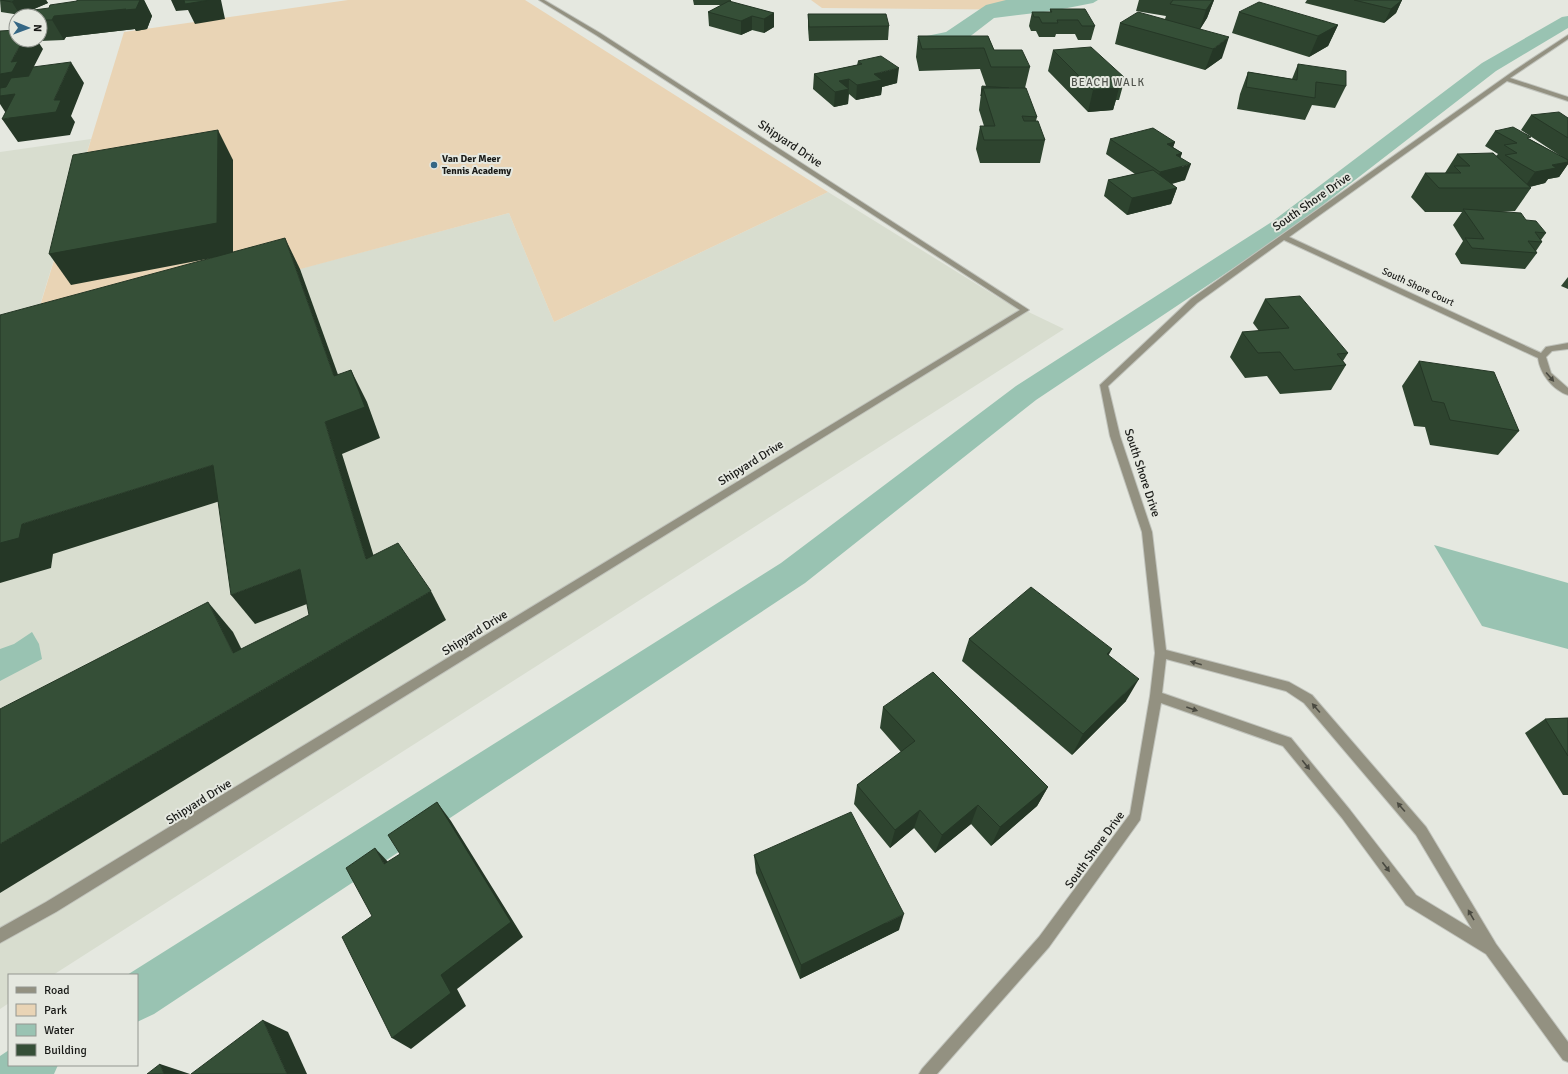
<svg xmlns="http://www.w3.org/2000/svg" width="1568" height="1074" font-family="Signika,sans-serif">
<rect width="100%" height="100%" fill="#e5e8e0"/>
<polygon fill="#d8ddcf" points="91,139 29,341 509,213 554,322 828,192 999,298 1064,329 53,975 9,975 9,1003 0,1009 0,152"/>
<g fill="#e9d4b5">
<polygon points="348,0 525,0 828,192 554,322 509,213 29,342 124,32"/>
<polygon points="811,0 1058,0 1032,10 822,8"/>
</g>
<g fill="#99c3b2">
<polygon points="1006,0 1098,0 1093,3 1052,11 994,18 968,38 921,44 917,38 946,32 986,5"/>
<polygon points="1434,545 1568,583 1568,649 1482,626"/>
<polygon points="32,632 39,644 42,659 0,681 0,649 14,644"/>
</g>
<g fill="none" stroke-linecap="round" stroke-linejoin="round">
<g fill="#99c3b2" fill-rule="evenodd">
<polygon points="1568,16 1568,28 1496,71 1289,231 1036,400 805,583 154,1014 137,1022 137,975 127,975 781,563 1016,386 1273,221 1482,63 1562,17"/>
<polygon points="9,1050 9,1065 58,1065 54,1074 0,1074 0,1056"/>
</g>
<g stroke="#c0c3bc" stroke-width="2">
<g id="minor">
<polygon points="539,0 544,0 600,33 1029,310 56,912 0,943 0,928 46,902 1020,310 596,35"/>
<path d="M1568,35V39L1510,78L1568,97V101L1507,81L1289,237L1541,353L1546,347L1568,343V349L1552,351L1546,357L1551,373L1568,388V395C1553,390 1540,374 1538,358L1284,240L1197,303L1108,386L1120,436L1152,532L1166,650L1289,682L1312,695L1426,827L1496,944L1568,1042V1062L1563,1060L1486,954L1406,905L1342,818L1283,746L1161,703L1140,820L1049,947L937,1074H919L922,1069L1039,937L1130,814L1150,696L1155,653L1142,532L1110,436L1100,385L1191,299L1515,70ZM1166,659L1286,691L1304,703L1416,835L1472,929L1416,895L1350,810L1291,738L1162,693Z"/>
</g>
</g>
<use href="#minor" fill="#939181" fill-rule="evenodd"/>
</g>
<g fill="#2e442f">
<polygon points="0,0 46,0 48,3 20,15 1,12"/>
<polygon points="77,0 144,0 152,16 147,29 136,31 135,29 66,37 64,40 40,41 40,16 77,1"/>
<polygon points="693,0 731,0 731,2 774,13 774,27 764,33 752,30 741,35 709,26 708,12 722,5 694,5"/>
<polygon points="1139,0 1214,0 1207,18 1200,29 1222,58 1205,70 1115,44 1120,23 1165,19 1166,16 1136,11"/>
<polygon points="1307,0 1402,0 1396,13 1384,23 1305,3"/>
<polygon points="1050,9 1095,26 1091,40 1078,40 1075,34 1056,34 1055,37 1039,37 1036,31 1031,31 1029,26 1032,12 1050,12"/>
<polygon points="1239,12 1338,25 1328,46 1309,57 1232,33"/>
<polygon points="808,14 889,26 888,40 809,41 808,28"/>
<polygon points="918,36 988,36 994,50 1030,67 1025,88 1037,117 1036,121 1045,140 1040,163 980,163 976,149 980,126 984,126 979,110 982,86 986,86 980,69 919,71 916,57"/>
<polygon points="1053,50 1125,78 1119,100 1116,100 1113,110 1088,112 1048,71"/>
<polygon points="858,61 897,83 882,87 881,95 856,100 849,94 848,104 834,107 813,89 814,74 857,65"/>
<polygon points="1298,64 1346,86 1335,108 1312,105 1305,120 1237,109 1240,94 1248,72 1292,79"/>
<polygon points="1531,115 1568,118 1568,164 1559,177 1548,179 1545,183 1530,187 1531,188 1515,211 1499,212 1526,220 1546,233 1541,240 1542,242 1536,251 1537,253 1525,269 1461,264 1455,254 1463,241 1453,225 1462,212 1425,212 1411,197 1425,173 1445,173 1457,154 1496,156 1498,154 1485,146 1495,131 1530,139 1562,157 1521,130"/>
<polygon points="1110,139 1175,142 1173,147 1182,153 1180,158 1185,180 1172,184 1177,188 1171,204 1127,215 1104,196 1108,180 1135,174 1106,154"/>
<polygon points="1568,277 1568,289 1561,286"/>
<polygon points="1265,299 1348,353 1343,361 1346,365 1331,390 1280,394 1267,376 1245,378 1230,357 1242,332 1259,331 1253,323"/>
<polygon points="1419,361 1519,431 1498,455 1430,445 1425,427 1414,426 1402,386"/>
<polygon points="969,639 1109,655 1126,701 1072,755 962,661"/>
<polygon points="883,707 1048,787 1037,806 991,846 971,824 935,853 914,828 890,848 854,804 857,785 901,752 880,728"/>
<polygon points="1568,718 1568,795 1563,795 1525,733 1545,719"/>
<polygon points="754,855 899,930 800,979 756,873"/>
</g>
<g fill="#253726">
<polygon points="1,0 46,0 48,3 20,15 12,2"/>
<polygon points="140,0 144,0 152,16 147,29 136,31 135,29 66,37 64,40 52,20 54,16"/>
<polygon points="171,0 221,0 225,19 195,24 188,10 176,11"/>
<polygon points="1213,0 1214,0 1207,18 1199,31 1206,10"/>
<polygon points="1402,0 1396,13 1384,23 1391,9"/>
<polygon points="774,13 774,27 764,33 764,19"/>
<polygon points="752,16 752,30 741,35 741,21"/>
<polygon points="1338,25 1328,46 1309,57 1318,36"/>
<polygon points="1229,37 1222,58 1205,70 1213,49"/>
<polygon points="23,40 37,40 43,49 28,78 54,100 71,62 84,83 71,116 75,122 70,135 18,142 2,119 9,118 0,104 0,74 11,62"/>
<polygon points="899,68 897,83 882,87 881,95 856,100 857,85 874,74"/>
<polygon points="849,79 848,104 834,107 835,92 839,81"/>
<polygon points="1119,88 1113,110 1088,112 1093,90"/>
<polygon points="218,130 233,160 233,254 71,285 49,254"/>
<polygon points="1175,142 1169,158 1167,144"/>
<polygon points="1182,153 1177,168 1191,164 1185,180 1154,188 1160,172 1176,155"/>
<polygon points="1568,162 1568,164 1559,177 1548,179 1545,183 1524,188 1535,172 1552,165"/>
<polygon points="1177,188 1171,204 1127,215 1132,198"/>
<polygon points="285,238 300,269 350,408 334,376"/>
<polygon points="351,370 367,402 380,438 342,454 384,589 366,559 325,422"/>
<polygon points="213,465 236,496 53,554 51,568 0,583 0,543 22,524"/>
<polygon points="300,569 320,599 255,624 231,595"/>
<polygon points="431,591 446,620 0,893 0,844"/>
<polygon points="208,602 233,632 258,682 233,653"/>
<polygon points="1112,649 1100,671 1107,654"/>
<polygon points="1139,679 1126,701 1072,755 1083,734"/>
<polygon points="1048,787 1037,806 991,846 1000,827"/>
<polygon points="437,802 451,821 523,937 457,989 466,1006 411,1049 392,1038 441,975"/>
<polygon points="978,805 971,824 935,853 942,835"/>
<polygon points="920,810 914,828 890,848 895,830"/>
<polygon points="375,848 392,866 384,864"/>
<polygon points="904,914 899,930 800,979 801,965"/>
<polygon points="263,1020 288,1032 307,1074 287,1074"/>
<polygon points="160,1064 190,1074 164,1074"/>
</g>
<g fill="#354f37" stroke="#253726">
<polygon points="1,0 15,0 12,2"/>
<polygon points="77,0 140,0 136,9 125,10 126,9 54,16 52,20 40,20 40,16 30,16 34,10 49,8 50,5 77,1"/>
<polygon points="184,0 210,0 185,4"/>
<polygon points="1173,0 1213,0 1206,10 1170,4"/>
<polygon points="1354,0 1402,0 1391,9"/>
<polygon points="729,1 774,13 764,19 752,16 741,21 708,12"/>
<polygon points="1259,2 1338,25 1318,36 1239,12"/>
<polygon points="1050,9 1085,9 1095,26 1082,26 1078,20 1057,20 1058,23 1042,23 1039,17 1034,17 1032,12 1052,12"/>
<polygon points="1138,12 1229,37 1213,49 1120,23"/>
<polygon points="808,14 886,14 889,26 809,27"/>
<polygon points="16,30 16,40 23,40 11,62 18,61 12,72 0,74 0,31"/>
<polygon points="918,36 988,36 994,50 1022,50 1030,67 991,67 984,48 922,49"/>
<polygon points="1091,47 1125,78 1110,79 1119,88 1093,90 1053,50"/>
<polygon points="881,56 899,68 874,74 882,80 857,85 849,79 839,81 849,89 835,92 814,74 862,64 858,61"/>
<polygon points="71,62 54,100 61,100 56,112 2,119 15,94 0,96 0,88 6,87 11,78 29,76 33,67"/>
<polygon points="1298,64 1346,71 1346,86 1316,82 1315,98 1246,87 1248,72 1297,80"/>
<polygon points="982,86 1009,88 983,88 981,96"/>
<polygon points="983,88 1026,88 1037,117 1022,116 1024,121 1038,121 1045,140 984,140 980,126 995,126"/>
<polygon points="1559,112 1568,118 1568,138 1531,115"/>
<polygon points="1513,127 1531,137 1527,138 1568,160 1568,162 1552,165 1556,168 1535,172 1505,155 1517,153 1504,145 1517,143 1495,131"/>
<polygon points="1153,128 1175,142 1167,144 1182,153 1176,155 1191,164 1160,172 1110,139"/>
<polygon points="218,130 217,223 49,254 73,155"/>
<polygon points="1493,153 1531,188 1439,188 1425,173 1461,173 1454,166 1470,166 1457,154"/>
<polygon points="1153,170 1177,188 1132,198 1108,180"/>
<polygon points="1463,209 1521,213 1526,220 1536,221 1546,233 1535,232 1542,242 1528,241 1537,253 1472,248 1465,238 1484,239"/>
<polygon points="285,238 334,376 351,370 365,407 325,422 366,559 398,543 431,591 0,844 0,709 208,602 233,653 309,615 300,569 231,595 213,465 22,524 19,538 0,543 0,315"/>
<polygon points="1300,296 1348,353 1337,354 1346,365 1294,370 1280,352 1258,353 1242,332 1289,328 1265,299"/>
<polygon points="1419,361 1494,372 1519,431 1450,420 1444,403 1432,401"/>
<polygon points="1031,587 1112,649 1107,654 1139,679 1083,734 969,639"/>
<polygon points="933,672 1048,787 1000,827 978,805 942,835 920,810 895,830 857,785 915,741 883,707"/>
<polygon points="1568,718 1568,756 1545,719"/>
<polygon points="437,802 511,922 441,975 451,993 392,1038 342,937 372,916 346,868 375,848 384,864 400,854 388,835"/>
<polygon points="851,812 904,914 801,965 754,855"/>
<polygon points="263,1020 287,1074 191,1074"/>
<polygon points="160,1064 164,1074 147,1074"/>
</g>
<defs><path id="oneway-solid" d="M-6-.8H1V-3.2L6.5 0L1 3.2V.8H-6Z"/></defs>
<g fill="#4a4a41">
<use href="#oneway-solid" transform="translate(1550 377) rotate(49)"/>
<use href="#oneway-solid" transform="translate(1196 663) rotate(-164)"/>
<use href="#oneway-solid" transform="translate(1316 708) rotate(-131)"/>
<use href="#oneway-solid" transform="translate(1192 709) rotate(19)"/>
<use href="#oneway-solid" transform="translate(1306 765) rotate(51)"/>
<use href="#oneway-solid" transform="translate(1401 807) rotate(-131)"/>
<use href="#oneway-solid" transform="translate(1386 867) rotate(53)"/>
<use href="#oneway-solid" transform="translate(1471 915) rotate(-120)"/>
</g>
<circle fill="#356785" stroke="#e5e8e0" stroke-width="1.5" cx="434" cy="165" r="4"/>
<g text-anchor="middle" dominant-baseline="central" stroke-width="4" stroke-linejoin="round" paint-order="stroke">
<g font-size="10" font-weight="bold" fill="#191a17" stroke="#e5e8e0" text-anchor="start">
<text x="442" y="159">Van Der Meer<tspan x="442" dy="12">Tennis Academy</tspan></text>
</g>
<g font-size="10" fill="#191a17" stroke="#e5e8e0">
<text transform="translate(1418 287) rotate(25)">South Shore Court</text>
</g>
<g font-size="11" letter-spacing="1" fill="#51544d" stroke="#e5e8e0">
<text x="1108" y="82">BEACH WALK</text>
</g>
<g font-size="12" fill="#191a17" stroke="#e5e8e0">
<text transform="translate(790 144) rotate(34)">Shipyard Drive</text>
<text transform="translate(1312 202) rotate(-35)">South Shore Drive</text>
<text transform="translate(751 463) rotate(-32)">Shipyard Drive</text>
<text transform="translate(1142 473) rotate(72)">South Shore Drive</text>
<text transform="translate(475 633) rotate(-32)">Shipyard Drive</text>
<text transform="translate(199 802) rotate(-32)">Shipyard Drive</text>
<text transform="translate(1095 850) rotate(-54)">South Shore Drive</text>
</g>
</g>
<rect x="8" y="974" width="130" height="92" fill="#e5e8e0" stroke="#939690"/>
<rect x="16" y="987" width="20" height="6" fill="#939181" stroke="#939690"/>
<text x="44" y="994" font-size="12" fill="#191a17">Road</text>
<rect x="16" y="1004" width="20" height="12" fill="#e9d4b5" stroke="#939690"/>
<text x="44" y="1014" font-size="12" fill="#191a17">Park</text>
<rect x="16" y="1024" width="20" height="12" fill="#99c3b2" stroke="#939690"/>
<text x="44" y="1034" font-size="12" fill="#191a17">Water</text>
<rect x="16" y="1044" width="20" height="12" fill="#354f37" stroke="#939690"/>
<text x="44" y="1054" font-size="12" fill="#191a17">Building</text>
<g transform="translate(28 28) rotate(91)"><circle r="19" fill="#e5e8e0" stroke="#939690"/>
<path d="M0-3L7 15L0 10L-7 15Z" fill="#356785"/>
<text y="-6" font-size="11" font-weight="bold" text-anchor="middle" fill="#191a17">N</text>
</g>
</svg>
